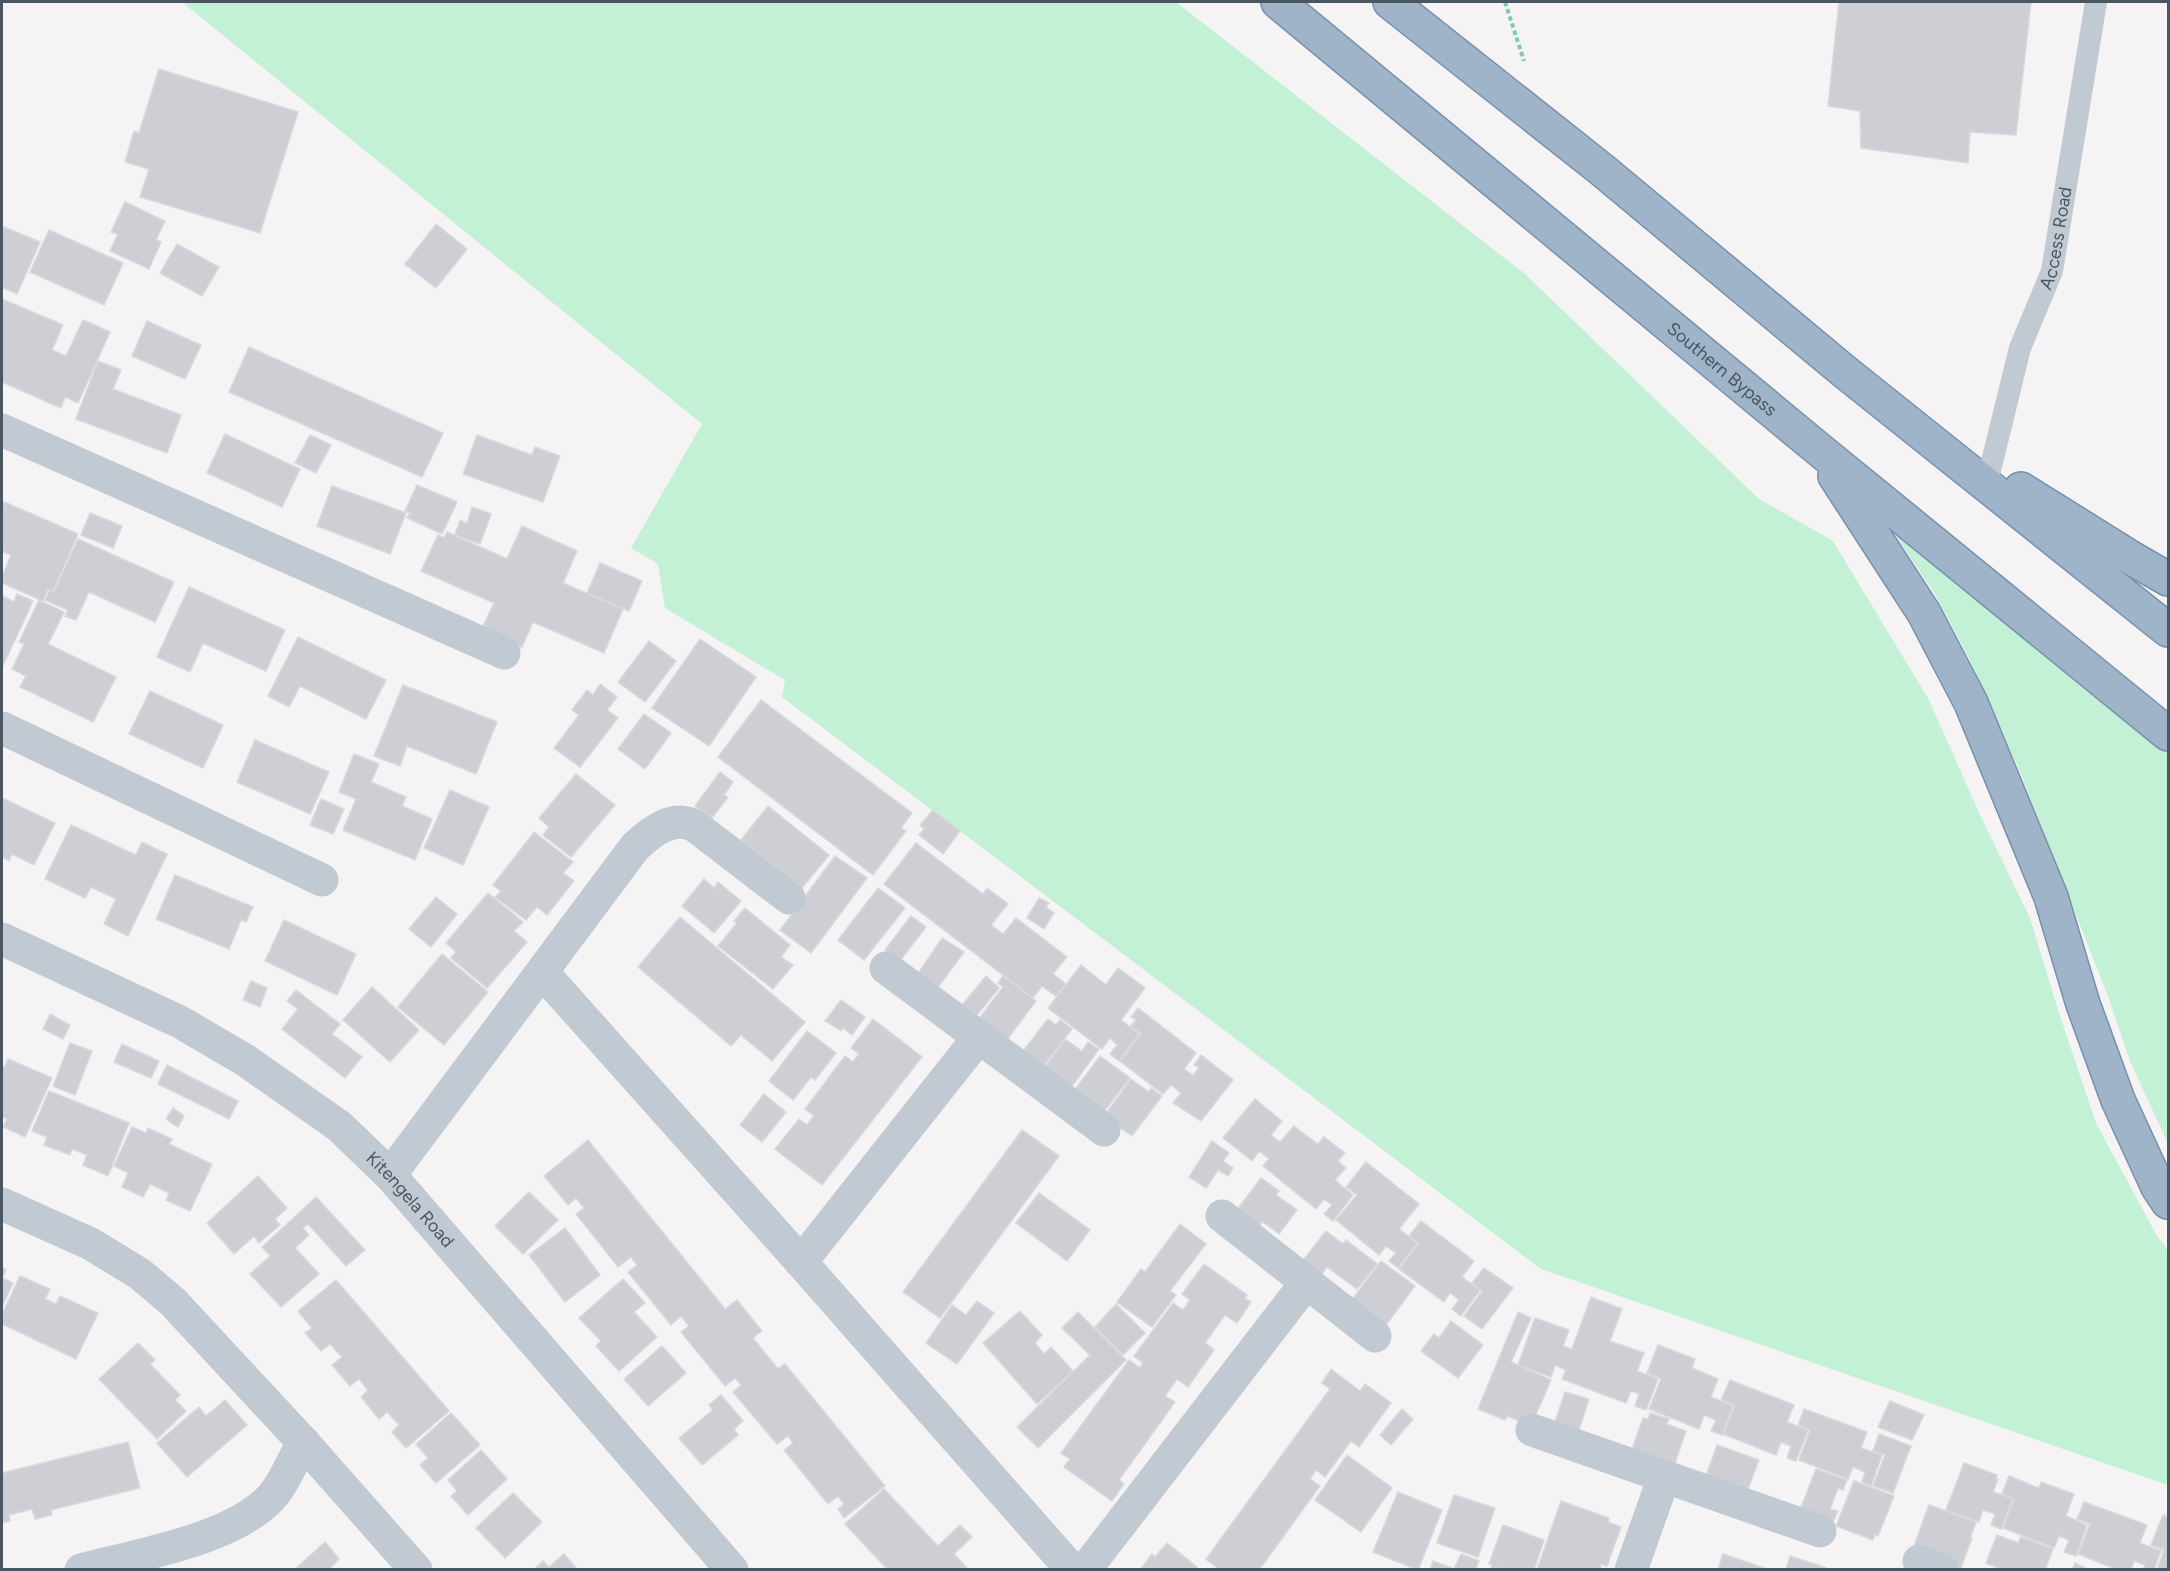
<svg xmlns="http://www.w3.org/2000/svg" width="2170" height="1571" font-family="Figtree,sans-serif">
<rect width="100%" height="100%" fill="#f5f3f3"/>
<g fill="#c3f1d5">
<polygon points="182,2 1176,2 1525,274 1759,499 1833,541 1929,700 1981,817 2030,918 2058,1010 2096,1123 2157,1236 2168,1250 2168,1485 1541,1269 782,697 785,680 665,608 658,564 631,548 702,424"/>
<polygon points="1882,515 2168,748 2168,1144 2130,1061 2109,999 2021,774 1970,660 1935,594"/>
</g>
<g fill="#cdcfd5" stroke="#d7d9de" stroke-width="1.5">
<polygon points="1839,2 2031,2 2016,135 1970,132 1968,163 1861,148 1860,111 1828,106"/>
<polygon points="159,69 298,112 260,233 140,197 149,169 125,162 134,131 139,133"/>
<polygon points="125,202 165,221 156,240 161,242 149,269 110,251 118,234 111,232"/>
<polygon points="436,224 467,249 436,288 405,264"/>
<polygon points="4,227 40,242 17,294 2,287 2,234"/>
<polygon points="49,230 123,263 104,305 30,272"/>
<polygon points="177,244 219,267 202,296 160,273"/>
<polygon points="2,299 63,325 52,350 66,356 83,320 110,332 78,403 65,397 61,408 2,382"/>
<polygon points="147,321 201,345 185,379 132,356"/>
<polygon points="249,347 443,433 422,477 229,392"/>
<polygon points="98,361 121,370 113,389 181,415 167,453 76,419"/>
<polygon points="225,434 300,469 282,507 207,473"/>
<polygon points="310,435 331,445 316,473 295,463"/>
<polygon points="477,435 532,455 535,447 560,456 543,502 463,474"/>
<polygon points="417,485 457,502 442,534 407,518 410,513 405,511"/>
<polygon points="332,486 406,513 390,554 317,526"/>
<polygon points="2,501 78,534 53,591 48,589 43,601 2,583 2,577 11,555 2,551"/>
<polygon points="472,507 491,514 480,544 455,535 460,520 467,523"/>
<polygon points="90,513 122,526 113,548 81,535"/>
<polygon points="522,526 577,551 563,583 623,609 604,653 533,622 522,647 482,629 494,603 421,571 438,535 444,538 447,532 507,559"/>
<polygon points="78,539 174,582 155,622 89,592 76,620 65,616 68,610 45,600 50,590 54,592"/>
<polygon points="600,563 642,581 629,611 587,593"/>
<polygon points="189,587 285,630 266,671 203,643 190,672 157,657"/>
<polygon points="17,594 33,601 2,668 2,596 14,602"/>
<polygon points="39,600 64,612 48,644 116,677 93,722 20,687 26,676 12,669 24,644 19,642"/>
<polygon points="298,637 386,680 366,719 300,686 289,707 268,696"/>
<polygon points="700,639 756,677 709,746 652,708"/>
<polygon points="649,641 676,661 645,702 618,682"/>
<polygon points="600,684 617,697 607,710 618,718 580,767 554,748 579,715 572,710 587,690 593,695"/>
<polygon points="403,685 497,722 476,774 407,746 400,766 374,756"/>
<polygon points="150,691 223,725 203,768 129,734"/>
<polygon points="761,700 912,813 901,828 906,831 873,875 718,757"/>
<polygon points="644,714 671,733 645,769 618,749"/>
<polygon points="255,740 329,772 310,814 237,782"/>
<polygon points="354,754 379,764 371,782 406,797 402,806 432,819 415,860 343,830 356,799 339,792"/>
<polygon points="720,772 733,782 724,795 728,797 712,818 695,806"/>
<polygon points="576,774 615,805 571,857 543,835 549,827 539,818"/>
<polygon points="450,790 489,807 463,865 424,848"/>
<polygon points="2,798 55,823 34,865 12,854 9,861 2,857"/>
<polygon points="321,799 344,809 333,834 310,825"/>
<polygon points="768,806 829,855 802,888 741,840"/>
<polygon points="933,810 960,831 943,854 919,835 924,829 920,825"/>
<polygon points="71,825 136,855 142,842 167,854 128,936 104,924 116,899 91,887 85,898 45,879"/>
<polygon points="534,832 573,862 563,873 574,881 547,915 537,907 526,920 495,897 501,891 493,885"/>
<polygon points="916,843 983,894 987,888 1008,904 991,925 1003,934 1016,918 1067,957 1053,974 1066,984 1056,996 1042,986 1033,998 884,884"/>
<polygon points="835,856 867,878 811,953 780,930"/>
<polygon points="175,875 253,907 246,922 241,920 229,949 156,919"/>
<polygon points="704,879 714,888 718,882 741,901 714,933 682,906"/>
<polygon points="878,888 905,908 864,960 838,940"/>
<polygon points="488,893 523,922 514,931 527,942 487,988 451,958 456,952 446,943"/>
<polygon points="436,897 457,914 431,947 409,929"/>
<polygon points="1039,898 1049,903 1046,907 1054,913 1044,929 1027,918"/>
<polygon points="745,908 790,945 781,957 793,965 773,989 718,946 737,923 734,921"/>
<polygon points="911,916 926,927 900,961 885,950"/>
<polygon points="680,917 805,1022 772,1061 741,1035 731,1046 638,967"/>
<polygon points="284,920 356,954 337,995 265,961"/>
<polygon points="942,938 964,952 937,989 917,975"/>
<polygon points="442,954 488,992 444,1045 398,1007"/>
<polygon points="1081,965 1106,985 1118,968 1145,988 1121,1020 1139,1034 1119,1061 1110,1054 1117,1045 1110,1038 1102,1049 1048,1008"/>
<polygon points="986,976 999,988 976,1016 962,1005"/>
<polygon points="1003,976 1036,1001 1006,1041 978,1020 1003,987 998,983"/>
<polygon points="251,981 267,988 260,1007 243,1000"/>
<polygon points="372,987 419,1030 390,1062 343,1020"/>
<polygon points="296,990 340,1024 332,1034 362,1057 345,1078 282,1029 298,1009 287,1001"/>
<polygon points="841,1000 865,1017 852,1035 843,1028 841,1031 825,1021"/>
<polygon points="1138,1008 1196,1053 1184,1069 1193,1075 1199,1068 1194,1065 1201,1055 1233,1080 1201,1121 1173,1103 1181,1093 1171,1085 1163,1094 1120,1061 1141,1034 1131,1026 1136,1020 1131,1017"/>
<polygon points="50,1014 70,1025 63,1039 43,1029"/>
<polygon points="873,1019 922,1057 822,1185 775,1149 799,1119 807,1125 814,1116 805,1109 845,1056 853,1062 859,1054 851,1048"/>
<polygon points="1048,1019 1056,1025 1060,1020 1072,1029 1043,1067 1023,1051"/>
<polygon points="807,1031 836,1053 815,1080 811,1077 793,1100 769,1081"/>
<polygon points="1065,1039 1082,1051 1088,1042 1099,1049 1070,1089 1043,1070"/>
<polygon points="70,1043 92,1051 75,1095 53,1086"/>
<polygon points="122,1044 159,1061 151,1078 114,1062"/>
<polygon points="1100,1056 1130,1078 1102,1114 1073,1092"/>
<polygon points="8,1059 52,1078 25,1137 3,1127 7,1119 2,1116 2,1066 5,1067"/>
<polygon points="167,1065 238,1101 229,1119 158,1084"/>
<polygon points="1131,1079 1149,1092 1151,1088 1162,1096 1132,1136 1104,1116"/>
<polygon points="49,1091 129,1123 108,1176 83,1165 87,1155 72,1149 70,1155 44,1145 47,1137 32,1131"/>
<polygon points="764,1094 786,1112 762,1142 740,1125"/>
<polygon points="1255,1099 1282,1121 1271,1135 1280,1142 1294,1126 1318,1144 1324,1137 1345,1153 1338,1161 1346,1168 1335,1180 1353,1195 1333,1221 1324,1214 1332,1205 1324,1199 1316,1209 1263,1166 1269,1159 1259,1151 1252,1161 1223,1138"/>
<polygon points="173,1108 184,1116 178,1127 166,1119"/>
<polygon points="132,1127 146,1133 148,1128 172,1139 169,1144 212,1164 190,1211 166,1200 169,1193 150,1184 143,1197 122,1187 128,1173 114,1166"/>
<polygon points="1022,1130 1059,1156 940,1318 903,1292"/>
<polygon points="588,1140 725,1309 737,1300 762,1331 753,1338 778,1369 785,1364 885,1486 844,1518 838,1509 844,1504 838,1496 828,1504 784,1450 793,1443 788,1436 777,1444 733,1392 741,1385 735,1378 725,1386 681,1332 689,1326 681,1316 671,1325 628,1272 637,1265 631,1257 618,1267 576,1214 584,1208 576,1198 568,1205 544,1176"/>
<polygon points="1212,1141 1229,1153 1223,1161 1233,1168 1228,1176 1218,1170 1206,1188 1189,1177"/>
<polygon points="1366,1162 1419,1204 1399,1229 1417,1243 1398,1268 1389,1261 1396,1253 1386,1246 1379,1255 1336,1220 1357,1195 1346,1187"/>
<polygon points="258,1176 287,1208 275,1219 280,1225 259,1243 254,1236 234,1254 207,1223"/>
<polygon points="1261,1178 1279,1191 1276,1195 1297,1210 1279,1234 1263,1222 1258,1227 1236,1211"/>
<polygon points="529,1192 558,1220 523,1254 495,1226"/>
<polygon points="1039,1193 1090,1230 1067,1261 1016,1223"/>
<polygon points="316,1197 365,1250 346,1266 308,1224 303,1228 309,1235 295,1248 319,1274 281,1307 250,1274 270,1256 262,1247"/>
<polygon points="1421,1221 1474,1261 1462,1277 1480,1290 1461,1316 1452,1309 1459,1300 1450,1293 1444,1302 1399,1269 1419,1243 1409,1236"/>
<polygon points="1180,1224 1206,1244 1170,1291 1176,1295 1152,1327 1117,1302 1141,1269 1145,1272"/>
<polygon points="565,1228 600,1275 565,1302 529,1255"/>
<polygon points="1326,1231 1343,1244 1346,1240 1377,1264 1357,1289 1327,1267 1320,1277 1301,1263"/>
<polygon points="1381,1261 1415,1286 1386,1325 1351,1301"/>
<polygon points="1204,1264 1247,1295 1244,1298 1251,1302 1237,1323 1225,1315 1205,1343 1214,1350 1188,1387 1177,1379 1165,1396 1175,1402 1119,1480 1124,1484 1112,1501 1064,1467 1070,1459 1061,1453 1129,1360 1140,1368 1143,1363 1134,1356 1173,1303 1183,1310 1190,1300 1182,1294"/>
<polygon points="2,1267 6,1270 2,1278 13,1283 2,1307"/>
<polygon points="1484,1268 1513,1288 1482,1329 1464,1316 1482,1291 1472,1283"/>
<polygon points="20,1276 50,1289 45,1299 56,1304 60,1296 98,1313 76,1359 2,1324 2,1315"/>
<polygon points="623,1279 645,1303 634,1312 657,1337 619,1371 596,1346 601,1341 579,1318"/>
<polygon points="336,1280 449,1411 406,1448 392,1432 399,1425 387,1412 379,1419 361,1397 368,1390 359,1379 350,1386 332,1365 342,1357 330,1344 321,1351 305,1333 312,1328 298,1311"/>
<polygon points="1591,1297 1622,1309 1610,1341 1644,1353 1637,1371 1658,1379 1646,1410 1635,1406 1639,1394 1631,1391 1626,1403 1562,1379 1566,1370 1555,1365 1551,1377 1518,1365 1535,1318 1569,1330 1563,1346 1572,1349"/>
<polygon points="977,1301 994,1313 957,1364 926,1343 952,1305 966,1315"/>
<polygon points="1116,1304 1145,1333 1123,1355 1095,1327"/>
<polygon points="1020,1311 1042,1335 1035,1343 1044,1354 1051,1347 1073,1371 1037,1404 983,1343"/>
<polygon points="1078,1312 1126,1360 1038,1448 1017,1427 1090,1355 1062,1328"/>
<polygon points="1518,1312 1531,1318 1511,1362 1551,1380 1531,1426 1507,1416 1505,1420 1478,1409"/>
<polygon points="1451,1321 1483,1345 1458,1378 1421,1351 1434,1334 1439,1338"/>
<polygon points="138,1343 155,1360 150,1364 180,1395 175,1400 186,1411 157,1439 99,1379"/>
<polygon points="1658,1345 1695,1359 1692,1368 1718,1379 1711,1397 1733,1406 1722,1435 1711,1431 1716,1420 1704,1415 1699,1429 1649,1409 1661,1379 1647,1373"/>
<polygon points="662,1346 686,1373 648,1406 624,1379"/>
<polygon points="1331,1369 1360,1391 1365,1384 1391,1403 1359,1447 1351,1441 1325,1477 1316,1470 1310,1479 1320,1486 1259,1570 1220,1570 1206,1559 1330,1389 1322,1383"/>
<polygon points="1730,1380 1794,1405 1787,1422 1808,1430 1796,1461 1787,1458 1791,1446 1781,1442 1776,1455 1723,1434 1735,1405 1721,1400"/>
<polygon points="1565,1392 1589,1399 1575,1442 1551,1434"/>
<polygon points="721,1395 743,1421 734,1429 738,1435 702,1465 679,1438 713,1410 709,1405"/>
<polygon points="225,1400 247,1425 187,1477 157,1443 199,1407 206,1416"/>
<polygon points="1890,1401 1924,1415 1912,1440 1878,1427"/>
<polygon points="1402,1409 1413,1419 1391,1445 1380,1435"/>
<polygon points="1804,1409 1867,1432 1861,1448 1882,1455 1871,1486 1862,1482 1865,1472 1853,1467 1848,1479 1799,1460 1810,1430 1798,1426"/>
<polygon points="451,1413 480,1445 436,1483 420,1465 428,1458 416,1444"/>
<polygon points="1650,1413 1669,1419 1666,1424 1686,1431 1672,1472 1629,1458 1643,1418 1648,1419"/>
<polygon points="1879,1434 1911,1446 1893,1493 1873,1486 1885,1455 1873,1451"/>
<polygon points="128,1442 140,1488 51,1510 52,1515 35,1519 32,1509 9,1515 10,1521 2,1523 2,1473"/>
<polygon points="1717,1445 1759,1460 1745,1497 1704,1482"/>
<polygon points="481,1450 507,1479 468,1515 451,1496 457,1491 448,1480"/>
<polygon points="1347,1455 1392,1488 1361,1532 1315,1500"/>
<polygon points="1964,1463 1997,1475 1996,1478 1998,1479 1993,1492 2013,1499 2001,1529 1991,1525 1995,1514 1983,1510 1979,1522 1946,1510"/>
<polygon points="1816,1469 1847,1480 1843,1490 1838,1488 1830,1509 1838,1511 1831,1527 1798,1515"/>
<polygon points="2009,1476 2039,1488 2041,1482 2074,1494 2066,1516 2087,1525 2076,1556 2064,1552 2069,1540 2059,1536 2054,1548 2003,1528 2014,1499 2002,1494"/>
<polygon points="1854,1481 1894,1496 1878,1536 1875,1535 1873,1540 1836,1526"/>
<polygon points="884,1489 938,1546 960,1525 972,1537 954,1554 969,1570 888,1570 845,1524"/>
<polygon points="1398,1492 1442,1510 1418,1570 1373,1552"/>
<polygon points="513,1493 542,1522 505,1558 476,1528"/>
<polygon points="1454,1495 1495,1508 1478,1557 1437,1543"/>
<polygon points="1561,1501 1609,1518 1608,1522 1621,1527 1607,1566 1601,1564 1600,1570 1537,1570"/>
<polygon points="2084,1502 2147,1525 2140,1543 2161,1551 2154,1570 2143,1570 2145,1565 2134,1561 2131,1570 2118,1570 2078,1554 2090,1524 2077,1519"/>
<polygon points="1929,1505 1976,1522 1970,1538 1972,1538 1960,1570 1953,1570 1911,1554"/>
<polygon points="2163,1515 2168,1517 2168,1570 2157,1570 2164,1550 2151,1545"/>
<polygon points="1503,1525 1544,1540 1534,1570 1491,1568 1492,1565 1489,1564"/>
<polygon points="1997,1535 2018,1543 2021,1537 2053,1549 2045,1570 2003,1570 1986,1563"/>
<polygon points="325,1542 339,1559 331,1567 333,1570 294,1570"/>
<polygon points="1167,1543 1197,1567 1196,1570 1140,1570 1152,1554 1155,1557"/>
<polygon points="564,1554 578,1570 534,1570 543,1561 549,1567"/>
<polygon points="1461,1554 1479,1561 1475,1570 1430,1570 1433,1561 1454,1569"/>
<polygon points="1723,1554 1770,1570 1718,1570"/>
<polygon points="1790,1556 1827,1568 1786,1570"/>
<polygon points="2075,1563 2090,1570 2072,1570"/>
</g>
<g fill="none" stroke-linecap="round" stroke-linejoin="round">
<g stroke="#7690ad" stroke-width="36">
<g id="trunk">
<path id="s3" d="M1278,2L1816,447L2168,734"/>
<polyline points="1390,2 1601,169 1845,372 2168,630"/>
<polyline points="1835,476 1924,613 1971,703 2051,897 2083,1004 2118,1100 2158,1187 2168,1202"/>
<polyline points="2021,489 2133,559 2168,579"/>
</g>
</g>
<polyline stroke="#7ad0a6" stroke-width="4" stroke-dasharray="4.5 3" stroke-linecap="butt" points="1505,2 1524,61"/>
<path stroke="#c1cad2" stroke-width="22" id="s1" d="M1990,470L2020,348L2052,271L2096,2"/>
<g stroke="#c1cad2" stroke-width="33">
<polyline points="2,430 504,653"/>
<polyline points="2,728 322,880"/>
<path id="s2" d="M2,939L180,1022L245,1060L339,1126L390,1175L732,1570"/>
<polyline points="886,968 1104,1130"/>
<polyline points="543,973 801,1262 1072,1570"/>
<path d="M390,1175L635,847C651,832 673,814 695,826L789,898"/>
<polyline points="2,1204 91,1244 140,1274 173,1302 303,1442 416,1570"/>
<polyline points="1222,1216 1375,1336"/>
<polyline points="801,1262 979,1037"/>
<polyline points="1532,1430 1820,1531"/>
<polyline points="1919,1561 1942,1570"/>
<path d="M81,1570C136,1555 238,1539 274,1494C285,1481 294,1458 303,1442"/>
<polyline points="1085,1570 1306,1283"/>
<polyline points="1631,1570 1664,1477"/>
</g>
<use href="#trunk" stroke="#9fb4c9" stroke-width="33"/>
</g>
<g text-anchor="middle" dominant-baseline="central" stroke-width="4.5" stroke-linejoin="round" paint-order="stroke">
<g font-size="18" fill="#4a5661" stroke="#fff">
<text stroke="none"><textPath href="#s1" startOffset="242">Access Road</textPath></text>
<text stroke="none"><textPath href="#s3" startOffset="576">Southern Bypass</textPath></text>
<text stroke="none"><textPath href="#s2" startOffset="489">Kitengela Road</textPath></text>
</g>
</g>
<rect width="2170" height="1571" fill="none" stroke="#4a5661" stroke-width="6"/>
</svg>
